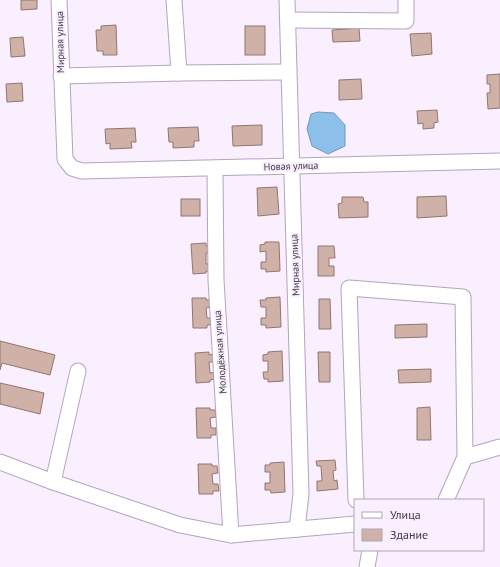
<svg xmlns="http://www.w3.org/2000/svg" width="500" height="567" font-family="'PT Sans',sans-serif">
<rect width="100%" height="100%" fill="#f9effe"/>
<polygon fill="#8cc0ea" stroke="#7597b8" points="318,112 334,113 345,125 345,146 328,154 312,146 307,129 311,114"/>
<g fill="#cfb1a8" stroke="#92766e">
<polygon points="21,0 37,0 37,9 21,10"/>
<polygon points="116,25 117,55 103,55 103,51 97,51 96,30 101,30 101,26"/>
<rect x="245" y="26" width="20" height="29"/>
<polygon points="359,28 360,41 333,42 332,30"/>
<polygon points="431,33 432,54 412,56 410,34"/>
<polygon points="23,37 25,56 11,57 10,38"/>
<polygon points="500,74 500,108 488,109 487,93 490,93 490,84 487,84 487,75"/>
<polygon points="361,79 362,99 339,100 339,80"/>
<polygon points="22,83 23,101 7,102 6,84"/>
<polygon points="437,110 438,122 434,123 434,128 423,129 423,123 418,124 417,111"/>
<polygon points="262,125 262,145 233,146 232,126"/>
<polygon points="198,127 199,141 194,141 194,147 173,148 173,142 169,142 168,128"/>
<polygon points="135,128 136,142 131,142 132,148 110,149 110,143 106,144 105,129"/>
<polygon points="277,187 279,214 258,216 257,188"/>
<polygon points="446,196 447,216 417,218 417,197"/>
<polygon points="342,197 363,197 364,202 368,202 368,217 339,218 338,204 342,203"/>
<rect x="181" y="199" width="19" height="17"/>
<polygon points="265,242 279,242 280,271 266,272 266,269 261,269 261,262 266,262 266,251 260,252 260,245 265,244"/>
<polygon points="206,243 206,246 211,246 211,253 206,253 206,264 211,264 212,271 206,271 206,273 193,274 191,244"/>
<polygon points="318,246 334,246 335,258 329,258 329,266 334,266 334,276 318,276"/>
<polygon points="280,297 281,327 266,328 266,325 261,325 261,318 266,318 266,307 261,307 260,300 266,300 266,298"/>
<polygon points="192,298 206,298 206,300 211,300 212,307 206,308 207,318 212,318 212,325 207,325 207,328 193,328"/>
<polygon points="319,299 330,299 331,329 319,329"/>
<polygon points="427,324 427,337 395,338 395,325"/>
<polygon points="0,341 55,355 50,375 2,363 0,370"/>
<polygon points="282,351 283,381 268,382 268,379 264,379 263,372 268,372 268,361 263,361 263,355 268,354 268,352"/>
<polygon points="209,352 209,355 214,354 214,362 209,362 210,373 215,372 215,379 210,380 210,382 196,383 195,353"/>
<polygon points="318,352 330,352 330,382 319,382"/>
<polygon points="431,369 431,382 399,383 398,370"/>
<polygon points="0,383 44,393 40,414 0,404"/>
<polygon points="430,407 431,440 417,440 417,408"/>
<polygon points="196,408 210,408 210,410 215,410 216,417 210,418 211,428 216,428 216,435 211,435 211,438 197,438"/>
<polygon points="335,460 336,470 333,471 334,481 337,480 338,489 317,491 317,481 322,481 321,466 317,466 316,461"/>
<polygon points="284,462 285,492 271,493 270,490 265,490 265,483 270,483 270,472 265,472 265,465 270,465 270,463"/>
<polygon points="198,464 212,464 212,466 217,466 218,473 212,474 213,484 218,484 219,491 213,491 213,494 199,494"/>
</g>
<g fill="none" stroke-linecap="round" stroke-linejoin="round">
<g stroke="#b4a4bc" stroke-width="17">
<g id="minor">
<polyline points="59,0 65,159 72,168 82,171 500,161"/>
<polyline points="174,0 179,73 288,72"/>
<polyline points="287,0 301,494 297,529"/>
<polyline points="288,20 406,21 406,0"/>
<polyline points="61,76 179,73"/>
<polyline points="215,169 216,280 231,535"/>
<polyline points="0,462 53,482 180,525 231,535 355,524"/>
<polyline points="53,482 78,371"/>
<polyline points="356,500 349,288 463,297 465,457"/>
<polyline points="446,500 465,457 500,447"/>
<polyline points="367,567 370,550"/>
</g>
</g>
<use href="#minor" stroke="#fff" stroke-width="15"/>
</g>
<g text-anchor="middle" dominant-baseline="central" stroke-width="4" stroke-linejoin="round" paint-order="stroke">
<g font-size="10" fill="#3f3842" stroke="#f9effe">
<text transform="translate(60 42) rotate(-91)">Мирная улица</text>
<text transform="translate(291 166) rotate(-2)">Новая улица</text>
<text transform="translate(295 265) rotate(-92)">Мирная улица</text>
<text transform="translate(220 352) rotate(-94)">Молодёжная улица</text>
</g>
</g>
<rect x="354" y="499" width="130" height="52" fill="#f9effe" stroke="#afa6b3"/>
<rect x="362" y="512" width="20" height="6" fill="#ffffff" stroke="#afa6b3"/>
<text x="390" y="519" font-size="12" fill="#3f3842">Улица</text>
<rect x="362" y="529" width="20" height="12" fill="#cfb1a8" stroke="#afa6b3"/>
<text x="390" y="539" font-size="12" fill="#3f3842">Здание</text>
</svg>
